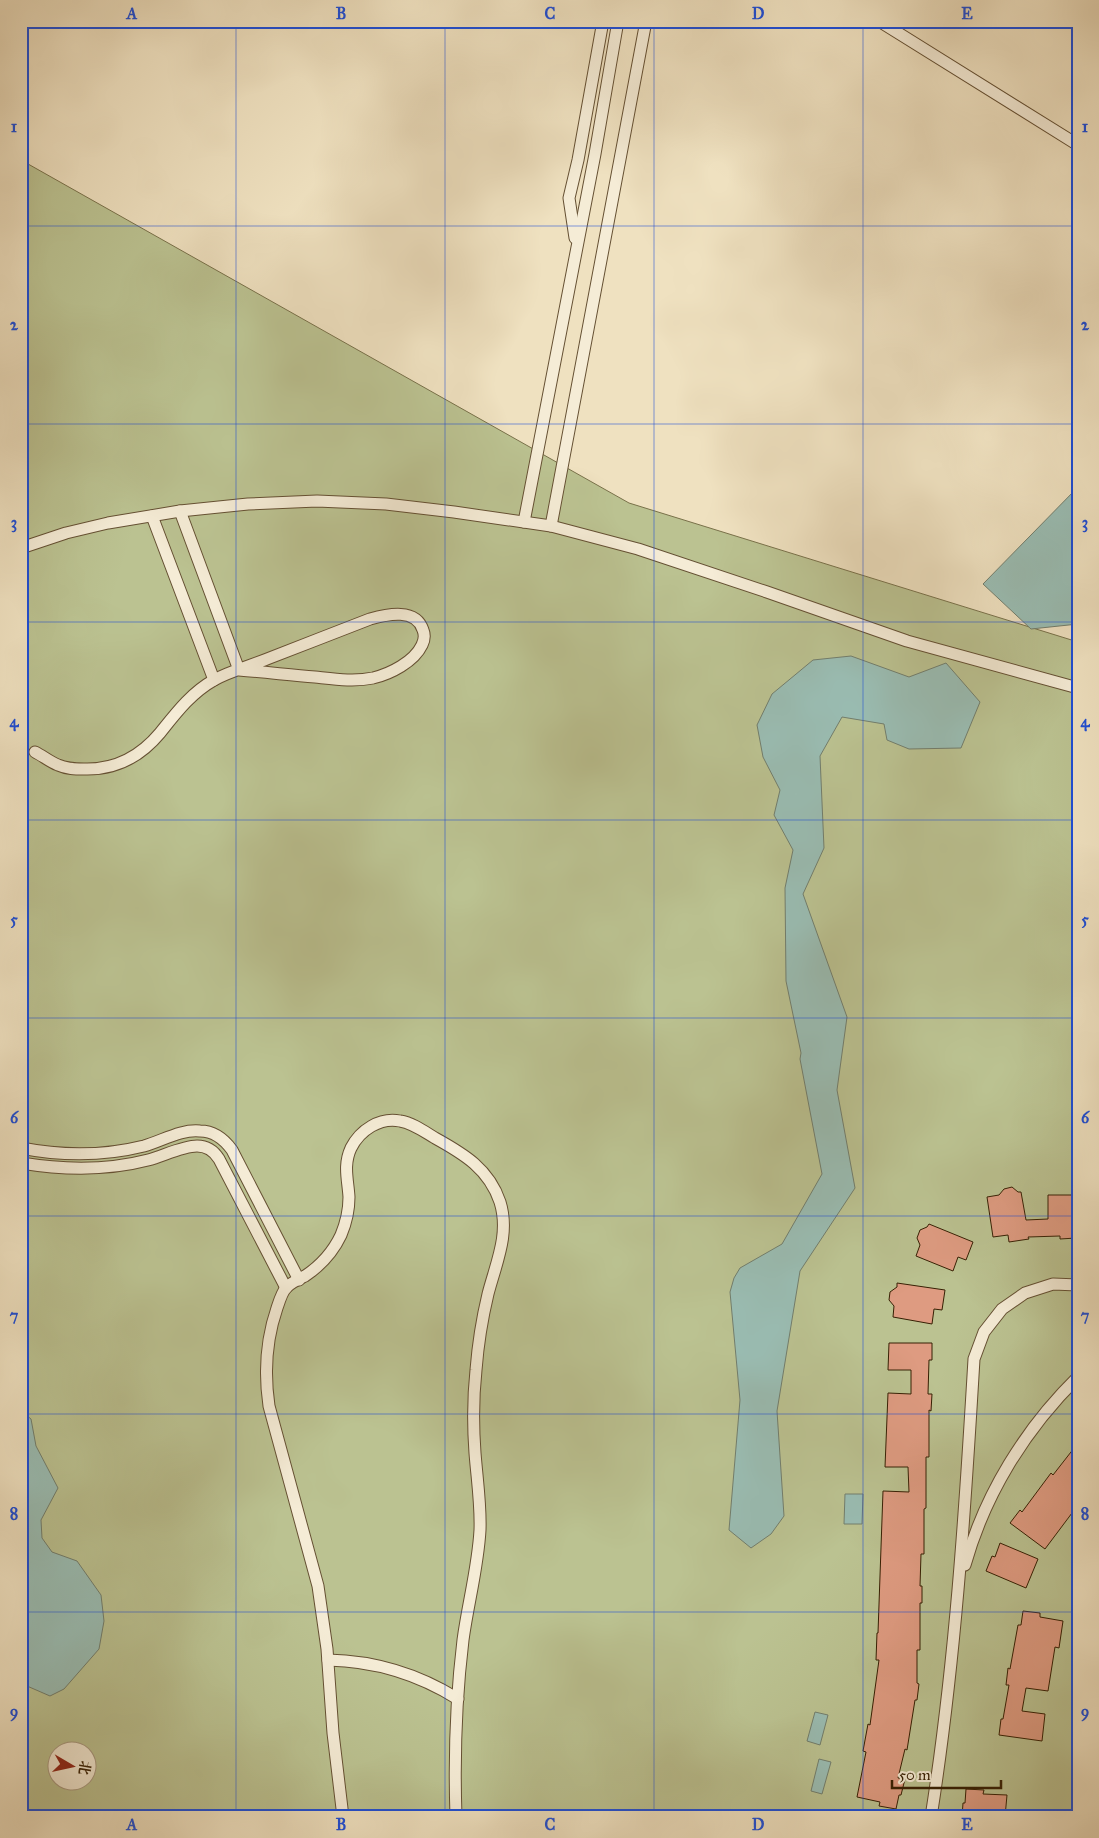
<svg xmlns="http://www.w3.org/2000/svg" width="1099" height="1838" font-family="'IM FELL Great Primer','Noto Serif SC',serif">
<rect width="100%" height="100%" fill="#efe1c0"/>
<filter id="stains"><feTurbulence type="fractalNoise" baseFrequency=".004" numOctaves="4"/><feColorMatrix values="0 0 0 0 .2 0 0 0 0 .09 0 0 0 0 .02 0 0 0 .5 -.17"/></filter>
<radialGradient id="worn" r=".72"><stop offset=".6" stop-color="#630" stop-opacity="0"/><stop offset="1" stop-color="#630" stop-opacity=".3"/></radialGradient>
<path fill="#bbc291" stroke="#79714a" fill-rule="evenodd" d="M21,160L629,503L1078,642V1817H21ZM58,1750H88V1780H58Z"/>
<g fill="#9abdb3" stroke="#727e6d">
<polygon points="1078,487 1078,624 1031,629 983,584"/>
<polygon points="851,656 909,677 946,663 980,702 961,748 909,749 887,740 884,724 842,717 820,756 824,848 803,894 847,1017 837,1090 855,1188 800,1271 777,1411 784,1516 771,1534 751,1548 729,1530 740,1400 730,1292 734,1278 740,1268 782,1244 822,1174 800,1059 801,1053 786,981 785,888 793,850 774,815 780,790 763,757 757,725 772,694 813,660"/>
<polygon points="21,1411 31,1419 36,1446 58,1488 41,1520 42,1538 52,1552 77,1561 101,1595 104,1621 99,1649 64,1689 50,1696 27,1686 21,1677"/>
<polygon points="845,1494 863,1494 862,1524 844,1524"/>
<polygon points="815,1712 828,1715 820,1745 807,1741"/>
<polygon points="819,1759 831,1762 822,1794 811,1791"/>
</g>
<g fill="#de9b81" stroke="#372004">
<polygon points="1012,1187 1018,1192 1021,1192 1026,1220 1048,1219 1048,1195 1075,1195 1076,1238 1060,1239 1060,1236 1028,1237 1029,1239 1009,1242 1008,1235 993,1237 987,1197 999,1195 1004,1189"/>
<polygon points="929,1224 973,1242 966,1260 958,1257 953,1271 916,1256 920,1245 917,1238 920,1230 927,1227"/>
<polygon points="897,1283 945,1290 942,1310 934,1309 932,1324 893,1317 894,1306 889,1300 890,1292 897,1287"/>
<polygon points="889,1343 932,1343 932,1360 929,1360 928,1394 932,1394 931,1411 929,1410 929,1457 926,1457 926,1508 924,1509 924,1554 921,1554 920,1586 922,1586 922,1603 920,1603 920,1650 917,1650 917,1683 919,1684 917,1700 915,1700 907,1750 905,1749 898,1778 905,1779 901,1795 899,1795 896,1809 879,1806 880,1802 857,1797 866,1752 863,1751 868,1724 870,1725 879,1660 876,1660 877,1633 878,1633 883,1491 909,1492 908,1467 885,1467 888,1393 911,1394 911,1370 888,1370"/>
<polygon points="1078,1443 1078,1505 1045,1549 1010,1523 1020,1510 1022,1512 1051,1473 1053,1475"/>
<polygon points="1000,1543 1038,1559 1026,1588 986,1571 992,1556 995,1557"/>
<polygon points="1023,1611 1040,1613 1040,1617 1063,1621 1059,1648 1055,1647 1048,1691 1026,1688 1022,1711 1045,1714 1042,1741 999,1735 1001,1719 1003,1719 1009,1685 1006,1685 1008,1668 1010,1669 1018,1625 1021,1625"/>
<polygon points="966,1789 984,1790 983,1794 1007,1795 1005,1817 962,1817 963,1803 965,1803"/>
</g>
<g fill="none" stroke-linecap="round" stroke-linejoin="round">
<g stroke="#655033" stroke-width="13">
<g id="street">
<polyline points="879,21 1078,145"/>
<polyline points="575,238 569,198 578,160 603,21"/>
<polyline points="152,516 214,680"/>
<polyline points="524,522 595,154 618,21"/>
<polyline points="551,526 646,21"/>
<polyline points="21,548 66,533 108,523 180,511 248,504 317,501 386,504 454,512 551,526 638,549 767,592 907,641 1078,688"/>
<path d="M35,752C43,756 50,762 58,765C67,769 75,769 84,769C116,770 140,757 160,733C176,713 191,693 214,680C230,671 250,666 267,659C301,646 336,632 370,619C388,614 416,608 423,630C425,635 424,641 422,645C414,662 390,674 373,678C354,682 334,679 315,677C290,675 265,672 239,670L180,511"/>
<path d="M21,1148C62,1156 104,1156 144,1146C162,1141 181,1129 200,1131C214,1131 224,1139 232,1150L299,1280"/>
<path d="M21,1163C64,1170 106,1171 148,1160C163,1156 183,1146 197,1146C207,1146 214,1151 219,1159L286,1288"/>
<path d="M965,1565C985,1494 1025,1429 1078,1377"/>
<path d="M328,1660C376,1661 418,1674 458,1699"/>
<path d="M343,1817L333,1733L327,1649L318,1586L269,1406C264,1372 266,1340 277,1308C279,1302 282,1292 286,1288C290,1283 299,1279 305,1276C320,1266 333,1252 341,1235C346,1223 349,1210 349,1197C348,1180 343,1165 351,1148C360,1130 380,1117 400,1121C413,1123 425,1132 435,1138C464,1154 489,1169 500,1202C510,1234 496,1263 488,1294C482,1319 478,1344 476,1370C473,1398 473,1426 475,1453C477,1479 481,1505 480,1530C478,1567 468,1603 463,1640C456,1698 454,1758 456,1817"/>
<path d="M931,1817C955,1665 965,1512 974,1359L984,1332L1002,1309L1025,1293L1053,1284L1078,1285"/>
</g>
</g>
<use href="#street" stroke="#f5ecd6" stroke-width="11"/>
</g>
<path fill="none" stroke="#1d4ed8" stroke-width="1" stroke-opacity="0.55" d="M236,21V1817M445,21V1817M654,21V1817M863,21V1817M21,226H1078M21,424H1078M21,622H1078M21,820H1078M21,1018H1078M21,1216H1078M21,1414H1078M21,1612H1078"/>
<rect width="1099" height="1838" fill="none" stroke="#efe1c0" stroke-width="55"/>
<g transform="translate(72 1766) rotate(99)"><circle r="24" fill="#f5ecd6" stroke="#a99a82"/>
<path d="M0-4L9 19L0 12L-9 19Z" fill="#8f2418"/>
<text y="-8" font-size="14" font-weight="bold" text-anchor="middle" fill="#372004">北</text>
</g>
<path d="M892 1780v8h109v-8" fill="none" stroke="#372004" stroke-width="2.5"/>
<text x="899" y="1780" font-size="15" fill="#372004" stroke="#f5ecd6" stroke-width="4" paint-order="stroke">50 m</text>
<rect x="28" y="28" width="1044" height="1782" fill="none" stroke="#1d4ed8" stroke-width="2"/>
<g font-size="16" text-anchor="middle" font-weight="bold" fill="#1d4ed8">
<text x="132" y="19">A</text>
<text x="341" y="19">B</text>
<text x="550" y="19">C</text>
<text x="758" y="19">D</text>
<text x="967" y="19">E</text>
<text x="14" y="132">1</text>
<text x="1085" y="132">1</text>
<text x="14" y="330">2</text>
<text x="1085" y="330">2</text>
<text x="14" y="528">3</text>
<text x="1085" y="528">3</text>
<text x="14" y="727">4</text>
<text x="1085" y="727">4</text>
<text x="14" y="925">5</text>
<text x="1085" y="925">5</text>
<text x="14" y="1123">6</text>
<text x="1085" y="1123">6</text>
<text x="14" y="1321">7</text>
<text x="1085" y="1321">7</text>
<text x="14" y="1519">8</text>
<text x="1085" y="1519">8</text>
<text x="14" y="1717">9</text>
<text x="1085" y="1717">9</text>
<text x="132" y="1830">A</text>
<text x="341" y="1830">B</text>
<text x="550" y="1830">C</text>
<text x="758" y="1830">D</text>
<text x="967" y="1830">E</text>
</g>
<rect width="100%" height="100%" filter="url(#stains)"/>
<rect width="100%" height="100%" fill="url(#worn)"/>
</svg>
